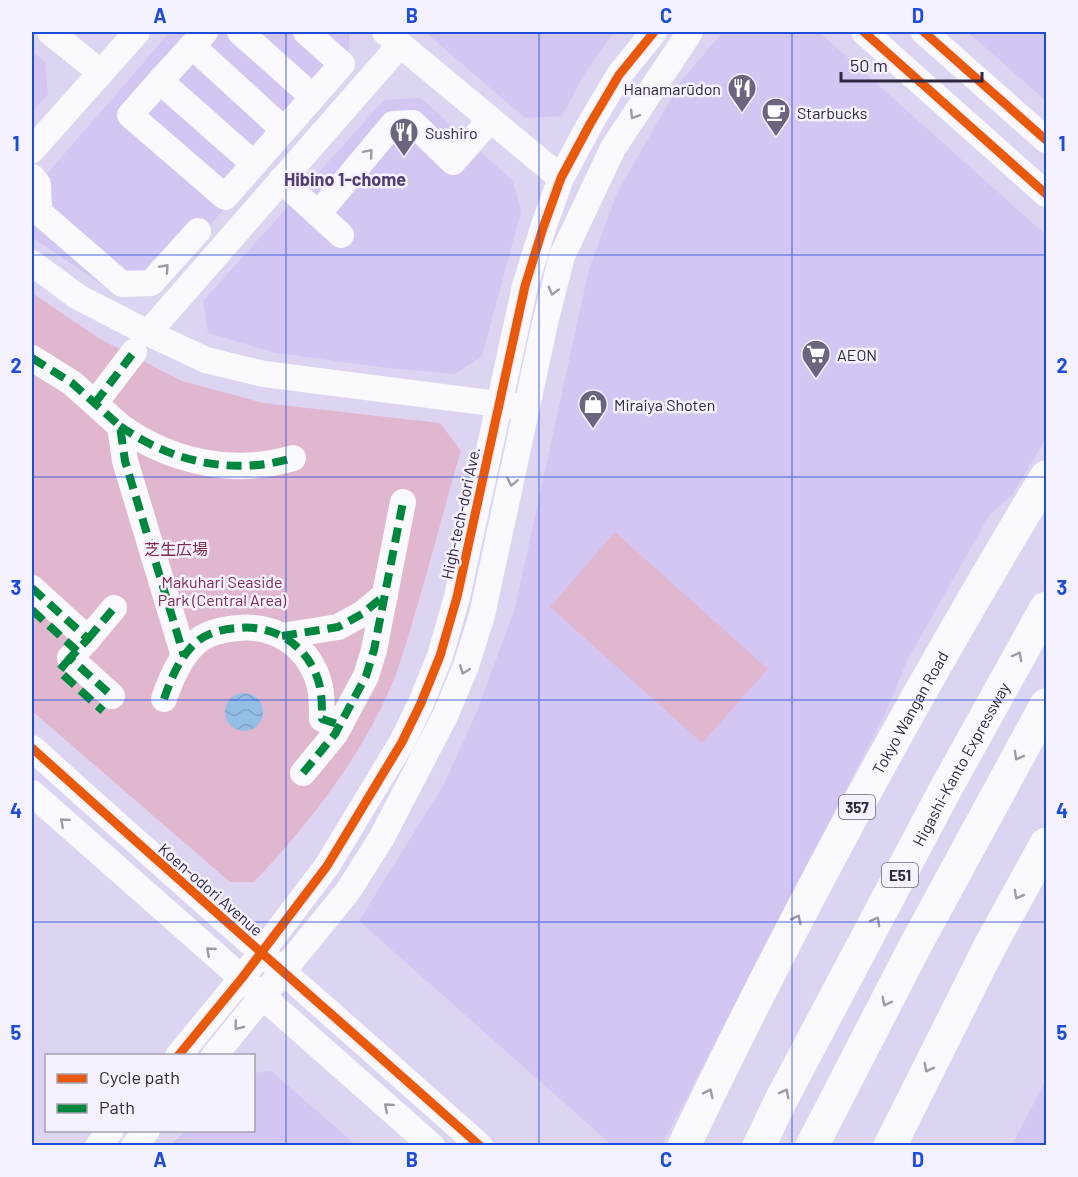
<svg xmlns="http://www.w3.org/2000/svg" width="1078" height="1177" font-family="Barlow,'Noto Sans JP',sans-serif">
<defs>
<pattern id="water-waves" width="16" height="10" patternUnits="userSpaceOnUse" patternTransform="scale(1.5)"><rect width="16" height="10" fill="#93bee6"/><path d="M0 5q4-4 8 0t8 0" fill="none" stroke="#7fa3c6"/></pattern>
</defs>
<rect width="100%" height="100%" fill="#ddd4f1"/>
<g fill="#d4c6f3">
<polygon points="170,32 346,32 349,34 349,69 152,290 117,295 32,237 32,191"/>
<polygon points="425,32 614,32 585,73 562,116 525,118"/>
<polygon points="723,32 819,32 1046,235 1046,438 1013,494 989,516 908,659 885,714 662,1145 612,1145 359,921 444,784 477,711 515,608 589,269 617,193 681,81"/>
<polygon points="968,32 1046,32 1046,101"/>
<polygon points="32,51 45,62 48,94 32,112"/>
<polygon points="421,98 513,181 521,212 482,356 455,374 388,368 275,353 208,333 203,301 384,100"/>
<polygon points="271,1071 356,1145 171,1145 185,1131 254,1130 254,1073"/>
<polygon points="1046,1080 1046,1145 1012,1145"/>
</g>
<g fill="#e1b7d0">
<path d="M32,293L100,339L182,381L263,403L440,423L461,451C445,504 432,557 416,610C409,633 403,657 394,679C363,755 310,823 254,882H230L32,711Z"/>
<polygon points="615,532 768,669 702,743 550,607"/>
</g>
<circle fill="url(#water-waves)" cx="244" cy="712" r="19"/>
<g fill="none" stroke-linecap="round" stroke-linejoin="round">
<g stroke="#faf9fd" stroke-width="26">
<polyline points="50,32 100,72"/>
<polyline points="205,32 192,46 284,130 342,64 306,32"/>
<polyline points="240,32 313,97"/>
<polyline points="385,32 561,178"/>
<polyline points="864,32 1046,194"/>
<polyline points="924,32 1046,140"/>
<polyline points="192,46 160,81 254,164 284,130"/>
<polyline points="160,81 130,115 225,197 254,164"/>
<polyline points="32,150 137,32"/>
<polyline points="32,177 38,184 39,212 122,284 151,283 198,231"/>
<polyline points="281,180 341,235"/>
<polyline points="318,214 393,124 413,123 453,162 490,120"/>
<polyline points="32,263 78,297 148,333 206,360 264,374 514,406"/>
<polyline points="148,333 400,45"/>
<polyline points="32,358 72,383 120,426 125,461 184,656"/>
<polyline points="95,403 134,352"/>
<path d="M120,426C171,462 233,476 293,458"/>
<polyline points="32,588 88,639 70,658 112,696"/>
<polyline points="282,636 338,627 362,614 385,595"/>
<polyline points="88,639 114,608"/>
<path d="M164,699C171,678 181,654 199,640C210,632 224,629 238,628C277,624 311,648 320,687C322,697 322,709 322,719L340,725"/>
<path d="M32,748C180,882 331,1013 480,1146"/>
<polyline points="303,773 335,734 366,676 374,650 403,502"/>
<polyline points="32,793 432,1146"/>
<polyline points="178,1056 242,978 327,866 402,742 421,703 440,656 457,597 525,286 543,228 561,178 590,124 619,75 654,32"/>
<polyline points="214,1056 348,891 381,839 445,716 466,666 482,615 545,323 562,256 613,148 690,32"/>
<polyline points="98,1146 111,1130"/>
<polyline points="134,1146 147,1130"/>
</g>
<g stroke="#faf9fd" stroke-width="33">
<path id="s1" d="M684,1146C793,917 915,694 1046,477"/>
<path id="s2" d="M759,1146L780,1102L945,790L1046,608"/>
<polyline points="812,1146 913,950 1046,705"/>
<polyline points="890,1146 990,946 1046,844"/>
</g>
<g stroke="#00873e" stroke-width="8" stroke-dasharray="15 8" stroke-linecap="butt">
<polyline points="32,358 72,383 120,426 125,461 184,656"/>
<polyline points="95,403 134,352"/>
<path d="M120,426C171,462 233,476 293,458"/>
<polyline points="32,588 88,639 70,658 112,696"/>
<polyline points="32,610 77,651"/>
<polyline points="282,636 338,627 362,614 385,595"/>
<polyline points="88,639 114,608"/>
<polyline points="70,658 59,671 103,711"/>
<path d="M164,699C171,678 181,654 199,640C210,632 224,629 238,628C277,624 311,648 320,687C322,697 322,709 322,719L340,725"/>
<polyline points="303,773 335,734 366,676 374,650 403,502"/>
</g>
<g stroke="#f5f1fe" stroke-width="13">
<g id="cycleway">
<polyline points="864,32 1046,194"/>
<polyline points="924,32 1046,140"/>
<path d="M32,748C180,882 331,1013 480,1146"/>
<polyline points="178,1056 242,978 327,866 402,742 421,703 440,656 457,597 525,286 543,228 561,178 590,124 619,75 654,32"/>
</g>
</g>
<use href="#cycleway" stroke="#e8590c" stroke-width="9"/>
</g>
<defs><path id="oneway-chevron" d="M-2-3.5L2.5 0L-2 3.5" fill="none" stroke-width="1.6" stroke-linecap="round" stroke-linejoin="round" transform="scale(1.5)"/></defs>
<g stroke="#9f9aa8">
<use href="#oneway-chevron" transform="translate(634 115) rotate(122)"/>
<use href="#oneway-chevron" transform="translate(369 153) rotate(-50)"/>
<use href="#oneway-chevron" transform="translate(165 268) rotate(-48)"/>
<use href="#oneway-chevron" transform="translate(553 291) rotate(105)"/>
<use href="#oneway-chevron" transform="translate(512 482) rotate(102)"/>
<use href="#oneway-chevron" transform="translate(1018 656) rotate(-61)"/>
<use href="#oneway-chevron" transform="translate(464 670) rotate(111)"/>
<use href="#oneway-chevron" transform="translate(1018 756) rotate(119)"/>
<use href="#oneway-chevron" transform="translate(64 822) rotate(-139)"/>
<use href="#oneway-chevron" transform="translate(1018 895) rotate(119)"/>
<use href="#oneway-chevron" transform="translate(797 919) rotate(-63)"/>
<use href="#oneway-chevron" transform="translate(876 921) rotate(-62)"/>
<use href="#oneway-chevron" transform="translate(210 951) rotate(-139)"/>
<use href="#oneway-chevron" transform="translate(886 1002) rotate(117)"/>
<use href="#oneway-chevron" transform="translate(238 1026) rotate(129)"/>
<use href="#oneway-chevron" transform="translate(928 1068) rotate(117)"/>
<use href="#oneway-chevron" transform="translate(709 1093) rotate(-64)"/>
<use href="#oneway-chevron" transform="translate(785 1093) rotate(-62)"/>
<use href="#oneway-chevron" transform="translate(388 1107) rotate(-139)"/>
</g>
<path fill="none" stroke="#1d4ed8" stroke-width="1.5" stroke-opacity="0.55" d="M286,32V1146M539,32V1146M792,32V1146M32,255H1046M32,477H1046M32,700H1046M32,922H1046"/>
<defs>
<g id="restaurant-pin" transform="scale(1.5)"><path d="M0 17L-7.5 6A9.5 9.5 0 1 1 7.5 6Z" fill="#6d647f" stroke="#f5f1fe"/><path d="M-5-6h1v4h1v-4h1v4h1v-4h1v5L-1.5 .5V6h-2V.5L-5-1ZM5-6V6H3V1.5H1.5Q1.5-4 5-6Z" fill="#fff"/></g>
<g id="cafe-pin" transform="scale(1.5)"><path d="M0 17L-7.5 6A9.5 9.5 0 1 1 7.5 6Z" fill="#6d647f" stroke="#f5f1fe"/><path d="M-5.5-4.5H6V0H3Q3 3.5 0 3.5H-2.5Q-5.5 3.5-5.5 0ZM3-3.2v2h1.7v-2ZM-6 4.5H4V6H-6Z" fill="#fff"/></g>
<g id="supermarket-pin" transform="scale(1.5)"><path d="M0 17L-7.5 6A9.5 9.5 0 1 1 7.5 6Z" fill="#6d647f" stroke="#f5f1fe"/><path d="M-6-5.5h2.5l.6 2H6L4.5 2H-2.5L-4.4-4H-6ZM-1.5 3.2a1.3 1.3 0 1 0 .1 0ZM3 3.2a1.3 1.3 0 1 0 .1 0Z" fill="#fff"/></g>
<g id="shop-pin" transform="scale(1.5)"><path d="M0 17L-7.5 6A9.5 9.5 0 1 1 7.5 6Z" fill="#6d647f" stroke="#f5f1fe"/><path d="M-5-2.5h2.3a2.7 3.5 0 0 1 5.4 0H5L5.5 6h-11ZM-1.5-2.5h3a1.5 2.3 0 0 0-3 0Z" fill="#fff"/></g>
</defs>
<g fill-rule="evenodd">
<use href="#restaurant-pin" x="742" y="88"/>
<use href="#cafe-pin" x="776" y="112"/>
<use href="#restaurant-pin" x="404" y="132"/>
<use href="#supermarket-pin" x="816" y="354"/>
<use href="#shop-pin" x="593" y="404"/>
</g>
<g text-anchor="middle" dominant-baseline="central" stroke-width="5" stroke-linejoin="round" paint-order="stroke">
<g fill="#f5f1fe" stroke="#6b647a" stroke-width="1.5">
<rect x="839" y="795" width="36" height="24" rx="4.5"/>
<rect x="882" y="863" width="36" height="24" rx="4.5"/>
</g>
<g font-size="15" font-weight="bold" fill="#302741">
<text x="857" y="807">357</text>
<text x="900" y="875">E51</text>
</g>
<g font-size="16" fill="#302741" stroke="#f5f1fe" text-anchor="start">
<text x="721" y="88" text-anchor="end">Hanamarūdon</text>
<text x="797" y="112">Starbucks</text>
<text x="425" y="132">Sushiro</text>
<text x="837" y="354">AEON</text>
<text x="614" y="404">Miraiya Shoten</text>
</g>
<g font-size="16" fill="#302741" stroke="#f5f1fe">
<text transform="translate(460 513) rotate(-78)">High-tech-dori Ave.</text>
<text stroke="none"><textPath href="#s1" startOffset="489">Tokyo Wangan Road</textPath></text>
<text stroke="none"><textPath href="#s2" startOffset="432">Higashi-Kanto Expressway</textPath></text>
<text transform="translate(211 889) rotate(41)">Koen-odori Avenue</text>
</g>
<g font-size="16" fill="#80294c" stroke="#f5f1fe">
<text x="176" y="548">芝生広場</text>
<text x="222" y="581">Makuhari Seaside<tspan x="222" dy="18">Park (Central Area)</tspan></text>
</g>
<g font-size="18" font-weight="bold" fill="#513c74" stroke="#f5f1fe">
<text x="345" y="179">Hibino 1-chome</text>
</g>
</g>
<rect width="1078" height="1177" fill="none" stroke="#f5f1fe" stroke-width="66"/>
<rect x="45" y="1054" width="210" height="78" fill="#f5f1fe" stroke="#a6a0b2" stroke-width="1.5"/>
<rect x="57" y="1074" width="30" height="9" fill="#e8590c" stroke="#a6a0b2" stroke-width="1.5"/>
<text x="99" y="1084" font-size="18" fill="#302741">Cycle path</text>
<rect x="57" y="1104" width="30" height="9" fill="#00873e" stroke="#a6a0b2" stroke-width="1.5"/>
<text x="99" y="1114" font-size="18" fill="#302741">Path</text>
<path d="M841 72v9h141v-9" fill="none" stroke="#302741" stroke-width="3"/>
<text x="850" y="72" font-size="18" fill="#302741" stroke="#f5f1fe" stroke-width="4.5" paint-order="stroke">50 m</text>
<rect x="33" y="33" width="1012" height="1111" fill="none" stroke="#1d4ed8" stroke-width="2"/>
<g font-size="20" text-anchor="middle" font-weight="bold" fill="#1d4ed8">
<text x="160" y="23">A</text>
<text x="412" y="23">B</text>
<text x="666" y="23">C</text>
<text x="918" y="23">D</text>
<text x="16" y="151">1</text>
<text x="1062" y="151">1</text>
<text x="16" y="373">2</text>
<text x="1062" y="373">2</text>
<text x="16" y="595">3</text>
<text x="1062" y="595">3</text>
<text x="16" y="818">4</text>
<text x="1062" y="818">4</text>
<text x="16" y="1040">5</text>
<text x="1062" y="1040">5</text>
<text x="160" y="1167">A</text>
<text x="412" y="1167">B</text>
<text x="666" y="1167">C</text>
<text x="918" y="1167">D</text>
</g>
</svg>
